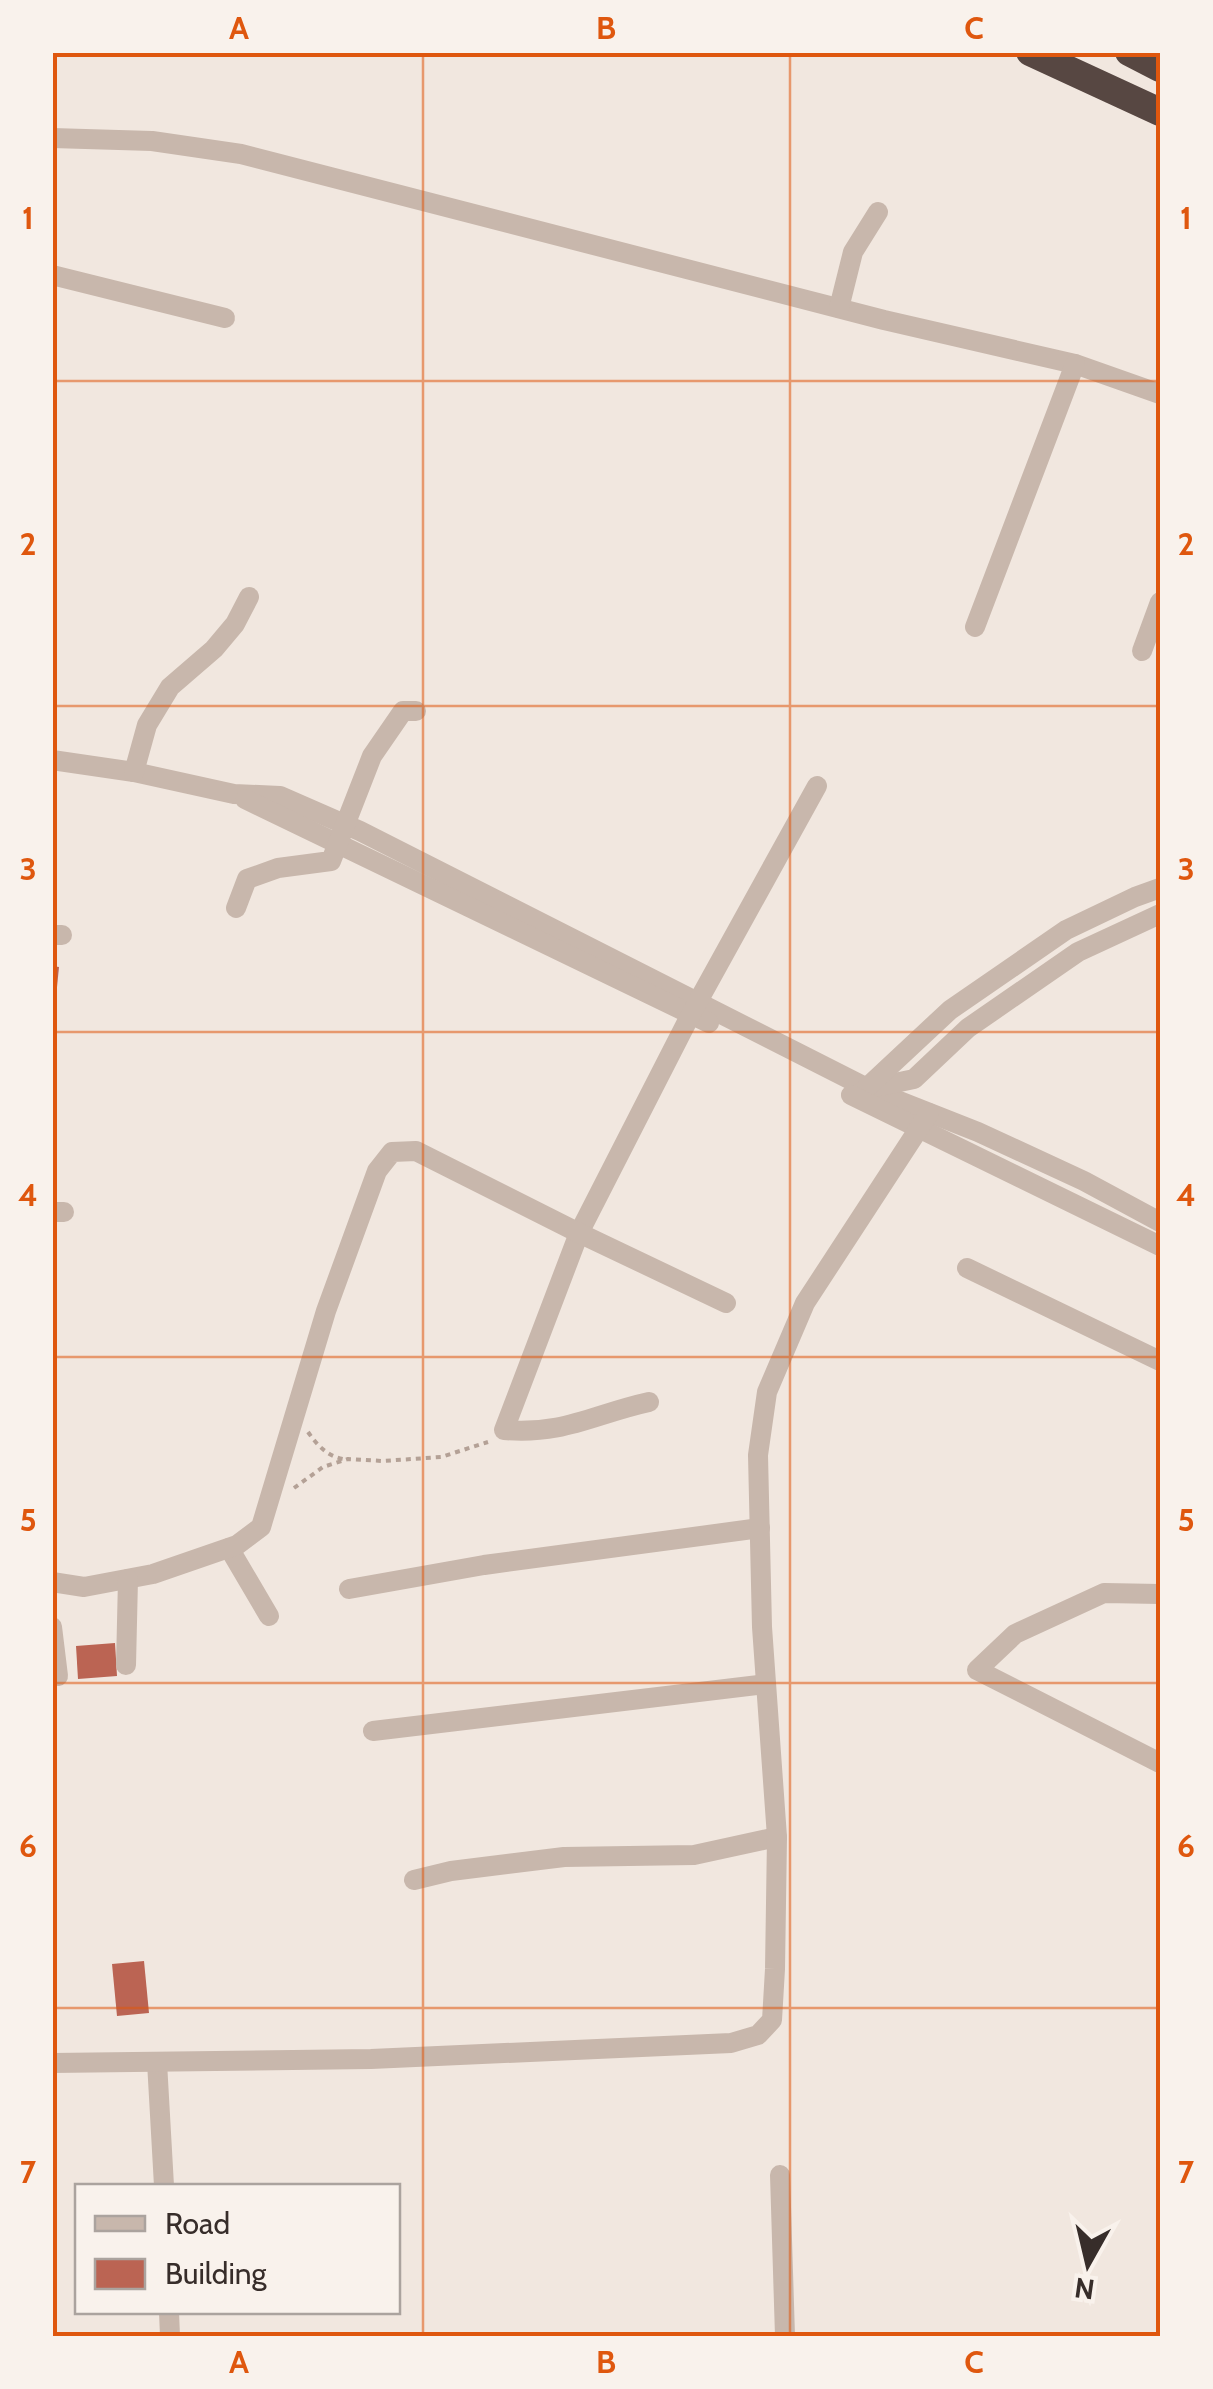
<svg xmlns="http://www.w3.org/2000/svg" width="1213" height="2389" font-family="Cabin,sans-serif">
<rect width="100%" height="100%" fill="#f1e7df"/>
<g fill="#bb6453">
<polygon points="52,966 59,967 55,1007 52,1007"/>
<polygon points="115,1643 117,1676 78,1679 76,1646"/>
<polygon points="144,1961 149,2013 117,2016 112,1964"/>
</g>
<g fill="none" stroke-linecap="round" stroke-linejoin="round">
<g stroke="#b4a196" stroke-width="4" stroke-dasharray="5 5" stroke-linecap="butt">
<path d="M308,1432C317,1445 327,1456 343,1459"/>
<polyline points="294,1488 323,1467 348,1459 383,1461 441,1457 488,1442"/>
</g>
<g stroke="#c8b7ac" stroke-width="20">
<polyline points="52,138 152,141 241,154 884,320 1075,364 1160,394"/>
<polyline points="52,275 225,318"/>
<polyline points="839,308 853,252 878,212"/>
<polyline points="975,627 1075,364"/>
<polyline points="1142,651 1160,602"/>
<polyline points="52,760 134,772 234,794 280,796 360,831 869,1089 978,1132 1084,1181 1160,1222"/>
<polyline points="134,772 147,725 170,687 214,649 235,624 249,597"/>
<polyline points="245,799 709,1023"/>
<polyline points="236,908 247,879 278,868 331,861 372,756 403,711 416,711"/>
<polyline points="52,935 62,935"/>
<polyline points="871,1088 914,1079 968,1028 1078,952 1160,914"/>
<polyline points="860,1094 950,1010 1066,930 1135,897 1160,888"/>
<polyline points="851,1095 1160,1246"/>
<polyline points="52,1212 64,1212"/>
<polyline points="967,1268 1160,1361"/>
<path d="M649,1402C594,1414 564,1435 504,1430L579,1233L691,1014L817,786"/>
<polyline points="229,1548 269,1616"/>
<polyline points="52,1582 84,1587 153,1574 237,1545 261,1527 326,1311 377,1171 392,1152 416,1151 579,1233 726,1303"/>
<polyline points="349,1589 484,1565 760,1528"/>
<polyline points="1160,1594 1104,1593 1015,1634 977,1670 1160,1763"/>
<polyline points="52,1627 58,1676"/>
<polyline points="126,1665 128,1579"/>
<polyline points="373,1731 766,1684"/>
<polyline points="414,1880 451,1871 564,1857 694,1855 777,1837"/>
<polyline points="157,2062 164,2186"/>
<polyline points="52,2063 371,2059 731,2043 758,2035 772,2020 775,1969 777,1837 762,1627 758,1455 767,1392 805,1303 929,1113"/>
<polyline points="780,2175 785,2336"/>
<polyline points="169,2312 170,2336"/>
</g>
<g stroke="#574742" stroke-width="28">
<polyline points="1030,52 1160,112"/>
<polyline points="1129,52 1160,68"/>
</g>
</g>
<path fill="none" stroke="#df570e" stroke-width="2.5" stroke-opacity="0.55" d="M423,52V2336M790,52V2336M52,381H1160M52,706H1160M52,1032H1160M52,1357H1160M52,1683H1160M52,2008H1160"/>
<rect width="1213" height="2389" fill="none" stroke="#f9f2ec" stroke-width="110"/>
<rect x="75" y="2184" width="325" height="130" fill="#f9f2ec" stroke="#aba39e" stroke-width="2.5"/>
<rect x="95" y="2216" width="50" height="15" fill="#c8b7ac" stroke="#aba39e" stroke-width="2.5"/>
<text x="165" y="2234" font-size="30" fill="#372d2a">Road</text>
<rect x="95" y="2259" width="50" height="30" fill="#bb6453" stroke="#aba39e" stroke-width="2.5"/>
<text x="165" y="2284" font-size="30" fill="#372d2a">Building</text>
<g transform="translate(1088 2264) rotate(188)" stroke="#f9f2ec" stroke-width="8" paint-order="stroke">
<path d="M0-8L18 38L0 25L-18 38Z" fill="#372d2a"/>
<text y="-15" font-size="28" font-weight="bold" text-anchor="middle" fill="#372d2a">N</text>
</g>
<rect x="55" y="55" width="1103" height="2279" fill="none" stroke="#df570e" stroke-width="4"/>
<g font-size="32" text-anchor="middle" font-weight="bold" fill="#df570e">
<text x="239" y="39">A</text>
<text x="606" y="39">B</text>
<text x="974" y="39">C</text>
<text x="28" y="229">1</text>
<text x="1186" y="229">1</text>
<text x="28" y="555">2</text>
<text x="1186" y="555">2</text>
<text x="28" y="880">3</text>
<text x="1186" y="880">3</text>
<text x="28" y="1206">4</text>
<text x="1186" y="1206">4</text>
<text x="28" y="1531">5</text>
<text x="1186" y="1531">5</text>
<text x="28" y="1857">6</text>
<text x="1186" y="1857">6</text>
<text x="28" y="2183">7</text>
<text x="1186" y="2183">7</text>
<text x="239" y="2373">A</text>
<text x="606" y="2373">B</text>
<text x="974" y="2373">C</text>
</g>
</svg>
